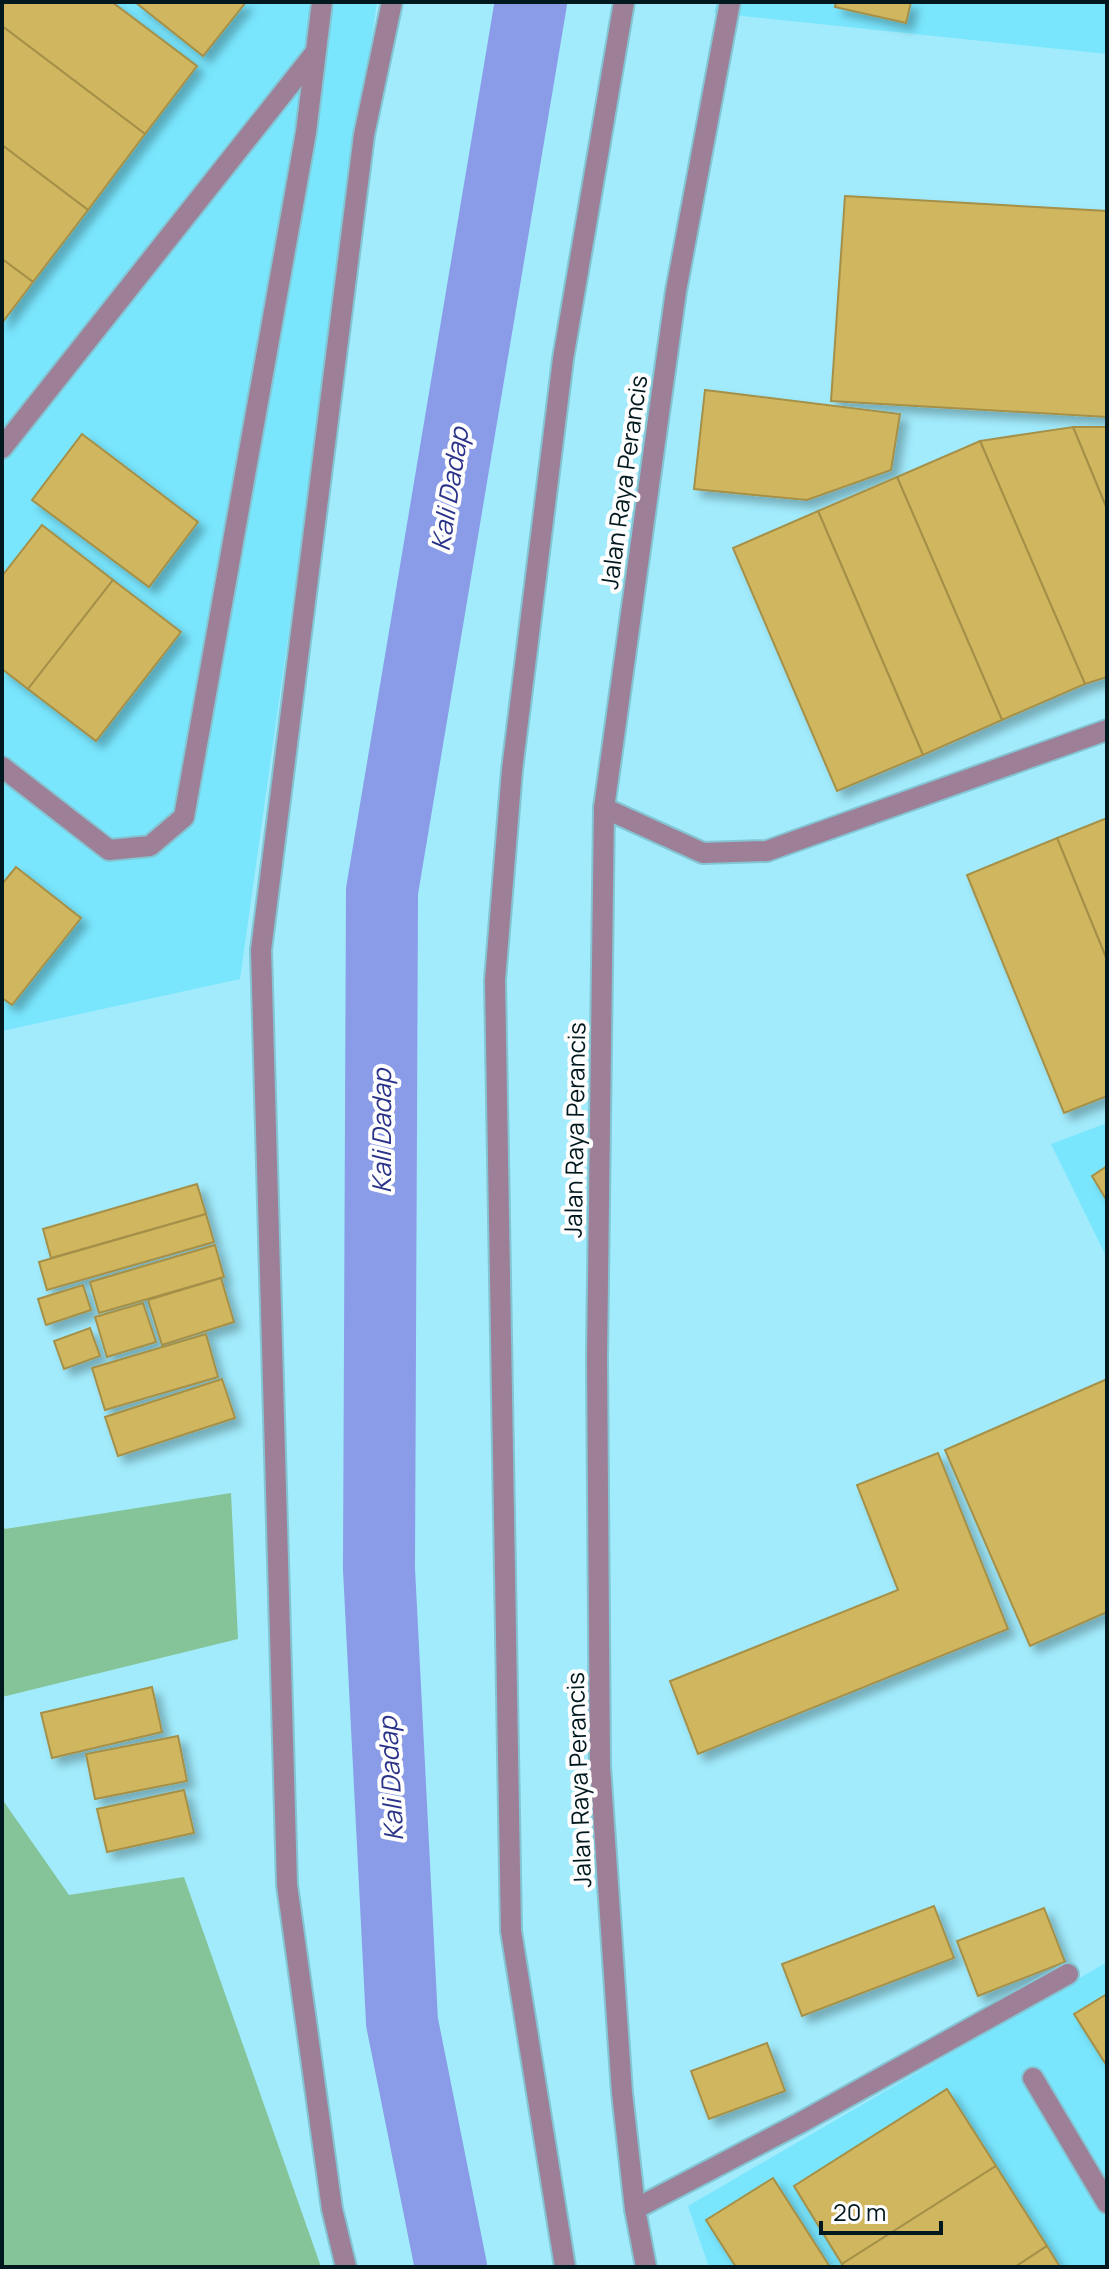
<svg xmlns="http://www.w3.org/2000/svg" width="1109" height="2269" font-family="Manrope,sans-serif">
<defs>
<filter id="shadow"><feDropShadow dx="7" dy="7" stdDeviation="4" flood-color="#0004"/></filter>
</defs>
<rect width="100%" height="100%" fill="#a1ebfc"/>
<g fill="#79e6fe">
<polygon points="2,2 377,2 240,979 2,1031"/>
<polygon points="717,2 1107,2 1107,54 714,13"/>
<polygon points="1107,1123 1107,1258 1051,1144"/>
<polygon points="1107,1962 1107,2267 709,2267 688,2206"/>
</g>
<g fill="#85c498">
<polygon points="231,1493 238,1639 2,1697 2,1523 5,1529"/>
<polygon points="2,1799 69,1895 184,1877 321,2267 2,2267"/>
</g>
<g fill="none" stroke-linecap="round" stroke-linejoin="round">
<polyline stroke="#8a9be7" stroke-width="72" points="451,2267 402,2022 379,1569 382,891 531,2"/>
</g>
<g fill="#d0b65e" stroke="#a59048" stroke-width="2" filter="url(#shadow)">
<polygon points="2,2 112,2 197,66 145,134 2,26"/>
<polygon points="135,2 246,2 203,56"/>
<polygon points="836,2 911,2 906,23 835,7"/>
<polygon points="2,26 145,134 88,210 2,145"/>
<polygon points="2,145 88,210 33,282 2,259"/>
<polygon points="845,196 1107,211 1107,417 831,401"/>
<polygon points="2,259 33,282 2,323"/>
<polygon points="705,390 900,414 891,470 807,500 694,489"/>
<polygon points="1073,427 1107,427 1107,509"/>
<polygon points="1073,427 1107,509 1107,677 1085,684 980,441"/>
<polygon points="82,434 198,522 149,587 32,500"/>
<polygon points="980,441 1085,684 1002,720 897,477"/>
<polygon points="897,477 1002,720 923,755 818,511"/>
<polygon points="818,511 923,755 837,791 733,548"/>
<polygon points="42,525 113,580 28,689 2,669 2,576"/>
<polygon points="113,580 181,632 96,741 28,689"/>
<polygon points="1107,818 1107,960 1057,838"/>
<polygon points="1057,838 1107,960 1107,1096 1064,1113 967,875"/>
<polygon points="16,867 81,918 12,1005 2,998 2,884"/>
<polygon points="1107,1166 1107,1201 1092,1176"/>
<polygon points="197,1184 206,1214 51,1258 43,1229"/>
<polygon points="206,1214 214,1242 47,1290 39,1262"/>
<polygon points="215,1245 224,1277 99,1313 90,1282"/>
<polygon points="221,1278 234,1322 162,1345 148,1300"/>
<polygon points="83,1285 91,1310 46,1325 38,1299"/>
<polygon points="143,1303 156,1342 107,1357 95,1317"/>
<polygon points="90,1328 100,1356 64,1369 54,1341"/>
<polygon points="206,1334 218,1377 105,1410 92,1368"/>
<polygon points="222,1379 235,1418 118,1456 105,1417"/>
<polygon points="1107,1379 1107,1612 1030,1646 945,1450"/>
<polygon points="938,1453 1008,1629 698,1754 670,1681 898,1590 857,1485"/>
<polygon points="152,1687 162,1732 52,1758 41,1713"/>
<polygon points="178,1736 187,1781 95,1799 86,1754"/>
<polygon points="184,1790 194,1833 107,1852 97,1809"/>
<polygon points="934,1906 954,1958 802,2016 782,1964"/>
<polygon points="1044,1908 1065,1962 978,1996 957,1941"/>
<polygon points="1107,1994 1107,2066 1074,2014"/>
<polygon points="767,2043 785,2091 709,2119 691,2071"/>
<polygon points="947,2089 996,2166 842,2264 794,2186"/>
<polygon points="996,2166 1047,2246 1015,2267 844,2267 842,2264"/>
<polygon points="773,2178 830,2267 736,2267 706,2220"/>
<polygon points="1047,2246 1060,2267 1015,2267"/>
</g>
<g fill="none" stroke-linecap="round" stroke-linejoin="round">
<g stroke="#84c5d4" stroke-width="24">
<g id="service">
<polyline points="2,448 315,53"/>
<polyline points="2,767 109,850 150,846 184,817 306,132 322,2"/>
<polyline points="604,808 703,853 767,851 1107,730"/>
<polyline points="1033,2078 1107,2203"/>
<polyline points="635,2209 800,2123 1068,1974"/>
<polyline points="565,2267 511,1931 495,980 512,770 563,359 624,2"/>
</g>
</g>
<g stroke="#84c5d4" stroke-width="24">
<polyline id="minor" points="346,2267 332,2209 287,1885 261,950 364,135 392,2"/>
</g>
<g stroke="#84c5d4" stroke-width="24">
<polyline id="tertiary" points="646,2267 635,2209 622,2093 600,1766 597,1357 604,808 676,291 730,2"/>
</g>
<use href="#service" stroke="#9d7f97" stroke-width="20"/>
<use href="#minor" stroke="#9d7f97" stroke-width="20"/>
<use href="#tertiary" stroke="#9d7f97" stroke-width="20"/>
</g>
<g text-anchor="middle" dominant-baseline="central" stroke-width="8" stroke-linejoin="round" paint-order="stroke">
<g font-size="24" fill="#00181e" stroke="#fefefe">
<text transform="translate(623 482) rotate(-82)">Jalan Raya Perancis</text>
<text transform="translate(574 1130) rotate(-89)">Jalan Raya Perancis</text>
<text transform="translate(578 1780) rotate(-92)">Jalan Raya Perancis</text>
</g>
<g font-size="26" font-style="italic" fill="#2b3389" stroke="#fefefe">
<text transform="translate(449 489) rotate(-81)">Kali Dadap</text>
<text transform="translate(381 1131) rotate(-90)">Kali Dadap</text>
<text transform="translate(390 1779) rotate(-93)">Kali Dadap</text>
</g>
</g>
<rect width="1109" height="2269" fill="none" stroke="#00181e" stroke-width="8"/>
<path d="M821 2221v12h120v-12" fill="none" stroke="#00181e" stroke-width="4"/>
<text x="833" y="2221" font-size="24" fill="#00181e" stroke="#fefefe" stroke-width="6" paint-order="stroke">20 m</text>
</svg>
